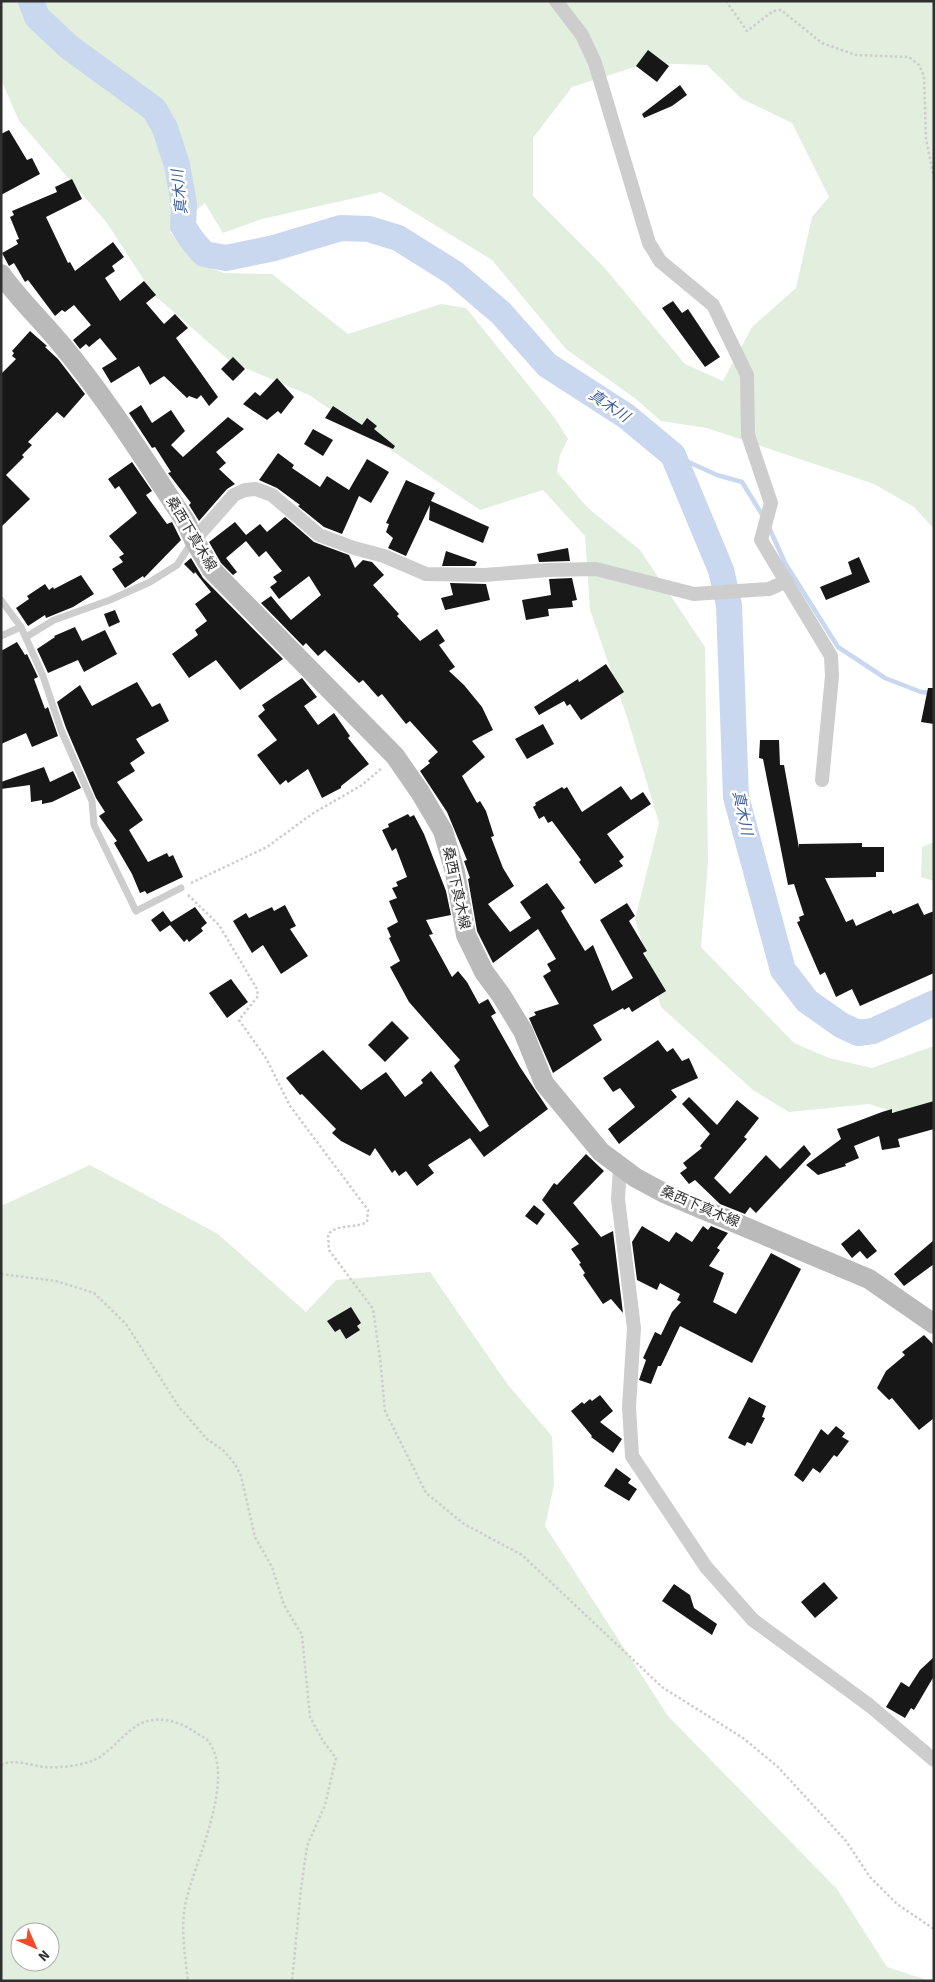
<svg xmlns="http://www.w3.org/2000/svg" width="935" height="1982" font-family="'Source Sans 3','Noto Sans JP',sans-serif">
<rect width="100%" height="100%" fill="#fff"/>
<g fill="#e2eede" fill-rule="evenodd">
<path d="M1,1H934V529L914,507L874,484L707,428L661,421L636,399L566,349L492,260L381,192L262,219L223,233L205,203L170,232L197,263L224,273L272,274L348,334L441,304L466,308L554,417L568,439L560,455L557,472L588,508L640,550L705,647L708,862L701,947L794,1043L829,1058L872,1068L934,1046V1125L869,1104L789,1112L753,1090L661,1007L635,919L659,823L626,714L590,610L585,536L543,490L480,510L309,395L231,362L153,294L107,223L19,121L1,79ZM647,63L707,65L742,99L792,123L829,197L812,217L796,288L752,327L723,381L685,364L603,266L533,196V138L572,87Z"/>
<polygon points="934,842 934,881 921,877 922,847"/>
<path d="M90,1165L218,1234L306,1312L336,1280L430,1272L508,1385L552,1436L554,1485L545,1526L668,1716L837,1889L887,1967L930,1981H1V1206ZM20,1932H50V1962H20Z"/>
</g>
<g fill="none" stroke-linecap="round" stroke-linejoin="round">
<g stroke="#c9d7ef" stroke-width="4.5">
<polyline points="673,455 717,475 742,482 763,516"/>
<polyline points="768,525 785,563 838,647 885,678 921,692 932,693"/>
</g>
<polyline stroke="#c9d7ef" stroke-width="26" points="31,1 37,17 69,47 154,109 165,128 177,165 184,204 183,226 192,240 204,254 226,258 274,248 341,228 369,229 398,238 454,273 501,313 547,365 626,416 673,455 721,570 729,605 736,797 783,970 807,1001 841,1025 858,1033 873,1031 934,1003"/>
</g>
<g fill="#171717">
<polygon points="648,50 669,66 657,82 636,66"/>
<polygon points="680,85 687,95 672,106 644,118 642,114"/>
<polygon points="9,130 27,160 32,158 40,174 1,195 1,134"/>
<polygon points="72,179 82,199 46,217 68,263 70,262 75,271 113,242 124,257 112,266 115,271 105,278 120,301 144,281 156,295 146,303 164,324 175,314 188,328 176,338 218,397 209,406 201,395 197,399 189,396 187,398 164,376 150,385 139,366 111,383 102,368 117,359 100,338 89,347 86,344 80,349 73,340 91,325 74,305 65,312 62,310 55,316 28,280 25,282 14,263 9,266 2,253 18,244 16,240 19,239 10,217 14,215 12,211 57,192 55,187"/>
<polygon points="673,301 682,313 688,309 720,357 705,367 662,308"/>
<polygon points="30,331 47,346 45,347 58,359 85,394 64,418 57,412 28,442 32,445 22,455 24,457 6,475 30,499 1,527 1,374 16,359 12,356 14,353 12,351"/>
<polygon points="233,357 245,369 233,381 221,369"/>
<polygon points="277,378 294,397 281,414 278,411 267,420 243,404 255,392 260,396"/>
<polygon points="141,405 152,423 171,410 185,431 171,445 183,457 228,417 244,429 216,452 226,463 219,469 235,484 227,489 199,521 189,505 191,503 168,473 171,472 155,447 152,448 129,413"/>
<polygon points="333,406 362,425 367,418 377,426 374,429 395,446 393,449 325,418"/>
<polygon points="313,429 333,440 323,456 304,444"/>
<polygon points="278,453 294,465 292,468 320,487 327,476 349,490 367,459 389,472 371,503 359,496 342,534 324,527 298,506 300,505 277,488 259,480"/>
<polygon points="132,462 152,491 146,495 167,524 172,522 181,540 144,578 143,576 125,588 112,569 123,562 119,557 124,554 109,536 137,513 119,486 115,489 108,479"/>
<polygon points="406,480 435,493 431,501 489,527 483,543 429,520 430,505 406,556 388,548 393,538 386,532 389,524 386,523"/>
<polygon points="285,517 314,542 349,555 355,568 363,560 372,562 384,575 373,585 399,614 397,616 420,641 437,629 445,641 439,645 455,667 449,671 464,685 482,707 493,730 472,741 485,757 462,776 477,803 480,801 486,811 494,836 491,837 503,868 514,886 488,904 510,932 531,918 520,902 547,883 565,908 561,911 585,951 593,945 612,991 633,978 600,920 627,903 635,916 629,921 647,951 643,953 666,991 632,1012 629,1007 624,1010 623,1008 593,1025 602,1040 553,1073 529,1018 536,1015 534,1012 559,1004 543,976 551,971 547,964 556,959 538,929 493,963 477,931 468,879 470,878 464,861 467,860 447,812 420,771 430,763 428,761 438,752 410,721 406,724 382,694 378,697 363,680 359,683 325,650 318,656 306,643 303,646 261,603 271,596 291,620 321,595 309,576 279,599 270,587 277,582 273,577 282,571 266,551 259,557 246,541 226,558 237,572 233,575 221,563 209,542 235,522 246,535 260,524 267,532"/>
<polygon points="568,548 570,561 539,562 537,554"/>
<polygon points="446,551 477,562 475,566 442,566"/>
<polygon points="859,557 870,582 826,600 820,587 852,574 848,562"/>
<polygon points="191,558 203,578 283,659 240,690 216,660 189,678 172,654 198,635 195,630 207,621 195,604 211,592 195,572 194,574 184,564"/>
<polygon points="81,575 94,594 73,607 46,618 45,615 28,626 16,608 29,599 27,596 45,584 49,590 53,587 54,589"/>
<polygon points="572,578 577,600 572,601 573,607 548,609 549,616 526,620 522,600 551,595 549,579"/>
<polygon points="450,583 486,584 490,600 445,610 441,598 453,595"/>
<polygon points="115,610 120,622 109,627 104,614"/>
<polygon points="75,627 82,641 105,630 117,654 84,672 78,660 48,673 37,649 55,637 54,636"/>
<polygon points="17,642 25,655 27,654 38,677 34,679 45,709 48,707 58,736 32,747 26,733 1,744 1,651"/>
<polygon points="606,664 624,692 581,720 570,704 567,706 564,701 539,715 534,707 578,679 579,682"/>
<polygon points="302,678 317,697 304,706 318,725 334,713 350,736 348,738 369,764 341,786 341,788 322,798 308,769 288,783 286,780 280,785 257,755 277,740 258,716 265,710 262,705"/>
<polygon points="137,682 152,707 160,703 169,721 136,739 145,753 130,763 135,771 117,782 143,820 129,830 148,862 167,853 169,857 173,855 183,877 147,894 145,891 140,893 132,874 114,843 117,841 99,816 105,812 96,798 66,728 57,702 80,685 92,706"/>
<polygon points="928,688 934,688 934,724 921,722"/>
<polygon points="543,724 554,744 527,759 515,739"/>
<polygon points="760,740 779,740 780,765 784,765 799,848 799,844 862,843 862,847 884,847 884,872 876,872 876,877 825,878 846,922 853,919 856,926 891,910 893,914 918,903 924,915 934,911 934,973 860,1006 852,989 836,997 825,972 820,975 797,922 800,921 799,917 804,915 794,884 788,885 763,759 759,758"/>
<polygon points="44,767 50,782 73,771 81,788 52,802 42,804 42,800 31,802 30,785 1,789 1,782"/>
<polygon points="621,786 631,800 643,792 651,804 607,834 624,857 619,861 623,866 595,884 579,862 581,860 552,821 548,823 544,816 539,819 533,807 536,805 535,803 562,787 564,789 567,787 582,812"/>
<polygon points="408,814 410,817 414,815 424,834 446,891 451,915 426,920 433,934 429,935 452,977 458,971 467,982 479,1004 488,999 496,1013 491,1016 520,1067 548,1109 484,1157 470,1138 428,1165 434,1173 417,1186 406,1171 399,1176 395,1170 392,1173 375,1148 370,1156 341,1141 332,1133 336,1129 302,1094 300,1095 286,1078 323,1050 361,1090 386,1072 405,1097 423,1083 421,1080 431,1071 480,1132 489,1126 454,1066 460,1060 409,1002 390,967 400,961 389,938 391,937 387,928 398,922 389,901 397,898 392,888 398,886 396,882 407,877 396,848 392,851 382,830 389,827 388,824"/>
<polygon points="285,905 296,926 290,929 308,956 281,974 263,945 252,953 233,921 246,913 249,918 272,907 274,911"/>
<polygon points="195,907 207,923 201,928 203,931 189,942 187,939 184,942 170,925 160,932 151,920 163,911 171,922"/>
<polygon points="231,979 248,1002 227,1018 209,993"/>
<polygon points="392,1021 409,1038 385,1062 368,1045"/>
<polygon points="658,1040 667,1052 673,1048 682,1061 689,1058 698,1078 671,1090 677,1097 619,1144 608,1129 635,1107 620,1088 613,1092 603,1078"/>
<polygon points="689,1097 717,1125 737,1100 759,1118 744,1137 747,1139 714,1178 730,1194 766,1155 780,1169 804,1145 811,1154 756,1213 750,1207 745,1214 720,1204 695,1180 689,1184 680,1173 687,1168 683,1163 702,1148 700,1146 710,1134 682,1104"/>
<polygon points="934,1101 934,1129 898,1139 900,1147 882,1150 879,1136 854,1146 859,1158 845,1164 846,1166 818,1175 806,1165 841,1139 837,1129 882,1112 892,1109 892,1113"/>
<polygon points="586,1154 604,1171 573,1203 601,1237 613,1231 623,1313 611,1299 603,1304 583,1275 585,1273 579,1264 581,1263 571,1249 579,1244 542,1200 554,1183 557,1185"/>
<polygon points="534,1205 545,1214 537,1225 525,1216"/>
<polygon points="642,1226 669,1242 676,1232 692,1242 703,1226 708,1230 711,1226 728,1233 717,1248 720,1250 709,1266 724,1273 713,1302 736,1314 771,1253 801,1269 752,1363 680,1326 661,1366 658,1366 651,1384 639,1380 646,1360 643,1358 655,1332 661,1335 672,1312 681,1302 677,1300 680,1294 660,1283 657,1290 637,1280 632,1242"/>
<polygon points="859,1229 877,1251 867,1259 860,1251 852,1258 841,1244"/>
<polygon points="934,1240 934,1264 904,1286 894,1274"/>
<polygon points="351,1307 361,1323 357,1326 360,1330 346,1339 340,1329 335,1332 327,1321"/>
<polygon points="924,1335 934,1345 934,1418 919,1430 892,1398 889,1400 877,1388 886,1371 905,1355 902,1352"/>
<polygon points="600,1395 613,1411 600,1422 622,1439 613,1453 591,1437 592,1436 571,1411 582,1402 584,1404 590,1399 592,1401"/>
<polygon points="749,1397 766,1406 762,1417 765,1418 752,1444 747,1442 745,1446 728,1438"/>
<polygon points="836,1426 845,1433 842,1437 849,1441 837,1457 834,1455 820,1473 813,1468 803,1482 794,1475 821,1429 828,1435"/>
<polygon points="616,1468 631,1479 628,1483 637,1489 629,1501 604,1486"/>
<polygon points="824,1582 838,1598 815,1618 801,1602"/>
<polygon points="674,1584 690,1595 694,1608 717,1624 712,1635 662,1601"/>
<polygon points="934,1657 934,1676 914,1710 911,1708 905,1718 886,1707 901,1682 909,1687 920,1670"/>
</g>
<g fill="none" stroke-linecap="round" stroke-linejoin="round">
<g stroke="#cdcdcd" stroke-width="2.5" stroke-dasharray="2.5 2.5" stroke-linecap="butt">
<polyline points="726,1 747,31 773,11 781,10 822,43 856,55 909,57 919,65 924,76 926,139 934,179"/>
<polyline points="191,883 267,847 312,814 362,785 382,768"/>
<path d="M188,895L219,925L257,989L258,996L239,1020L266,1058L290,1106L368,1210L367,1222C354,1229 340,1223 328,1234L329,1250L373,1309L380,1358L385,1411L426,1493L464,1524L522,1555L662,1687L743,1738L778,1767L846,1841L870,1877L897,1904L934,1929"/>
<polyline points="1,1274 56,1281 94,1293 126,1324 179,1407 207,1439 223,1450 235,1464 241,1476 255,1537 272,1567 284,1605 302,1635 310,1717 323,1741 336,1758 325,1805 307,1846 301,1889 292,1981"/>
<path d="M1,1765C15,1758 30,1766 45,1767C60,1768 80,1766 94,1760C115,1751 129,1722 153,1720C168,1718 183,1724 195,1732C199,1735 205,1737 208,1741C237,1778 195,1861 186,1901C180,1927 185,1955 188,1981"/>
</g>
<g stroke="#cdcdcd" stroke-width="7">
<polyline points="1,600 21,627 43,676 61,730 92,801 94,825 136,911 181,888"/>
<polyline points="1,636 21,627"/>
<polyline points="26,637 54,620 110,600 150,582 177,565 192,542"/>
</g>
<g stroke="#cdcdcd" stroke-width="14">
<polyline points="556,1 582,35 595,63 649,243 660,261 713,305 747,375 748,435 771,503 761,540 831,656 832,676 822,780"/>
<polyline points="194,540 234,495 245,490 256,489 272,495 319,535 354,548 384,556 426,574 484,575 548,570 596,569 694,594 769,589 787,581"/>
<polyline points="620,1167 618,1199 634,1328 629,1407 632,1456 706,1567 753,1620 869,1705 934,1760"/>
</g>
<path stroke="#bababa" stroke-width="20" d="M1,274C19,299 41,320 61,344C107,399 146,462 186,522L194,540L212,570L395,756L420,792L443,831L455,872L466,935L484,972L501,995L523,1031L544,1083L601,1152L636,1178L664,1193L869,1279L934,1324"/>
</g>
<g text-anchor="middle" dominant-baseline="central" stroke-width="5" stroke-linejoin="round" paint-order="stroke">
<g font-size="14" fill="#303030" stroke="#fff">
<text transform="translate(191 534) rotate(59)">桑西下真木線</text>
<text transform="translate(456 888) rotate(78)">桑西下真木線</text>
<text transform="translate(700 1207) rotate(23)">桑西下真木線</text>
</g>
<g font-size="15" font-style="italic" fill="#385b99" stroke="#fff">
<text transform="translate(180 192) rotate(-96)">真木川</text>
<text transform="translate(609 406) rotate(34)">真木川</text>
<text transform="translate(742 813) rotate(78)">真木川</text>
</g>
</g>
<rect width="935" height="1982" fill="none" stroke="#303030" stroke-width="5"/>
<g transform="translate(35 1947) rotate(135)"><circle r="24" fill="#ffffff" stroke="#acacac"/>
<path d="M0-4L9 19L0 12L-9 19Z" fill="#f14c29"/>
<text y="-8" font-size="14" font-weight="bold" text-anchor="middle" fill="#303030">N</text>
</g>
</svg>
